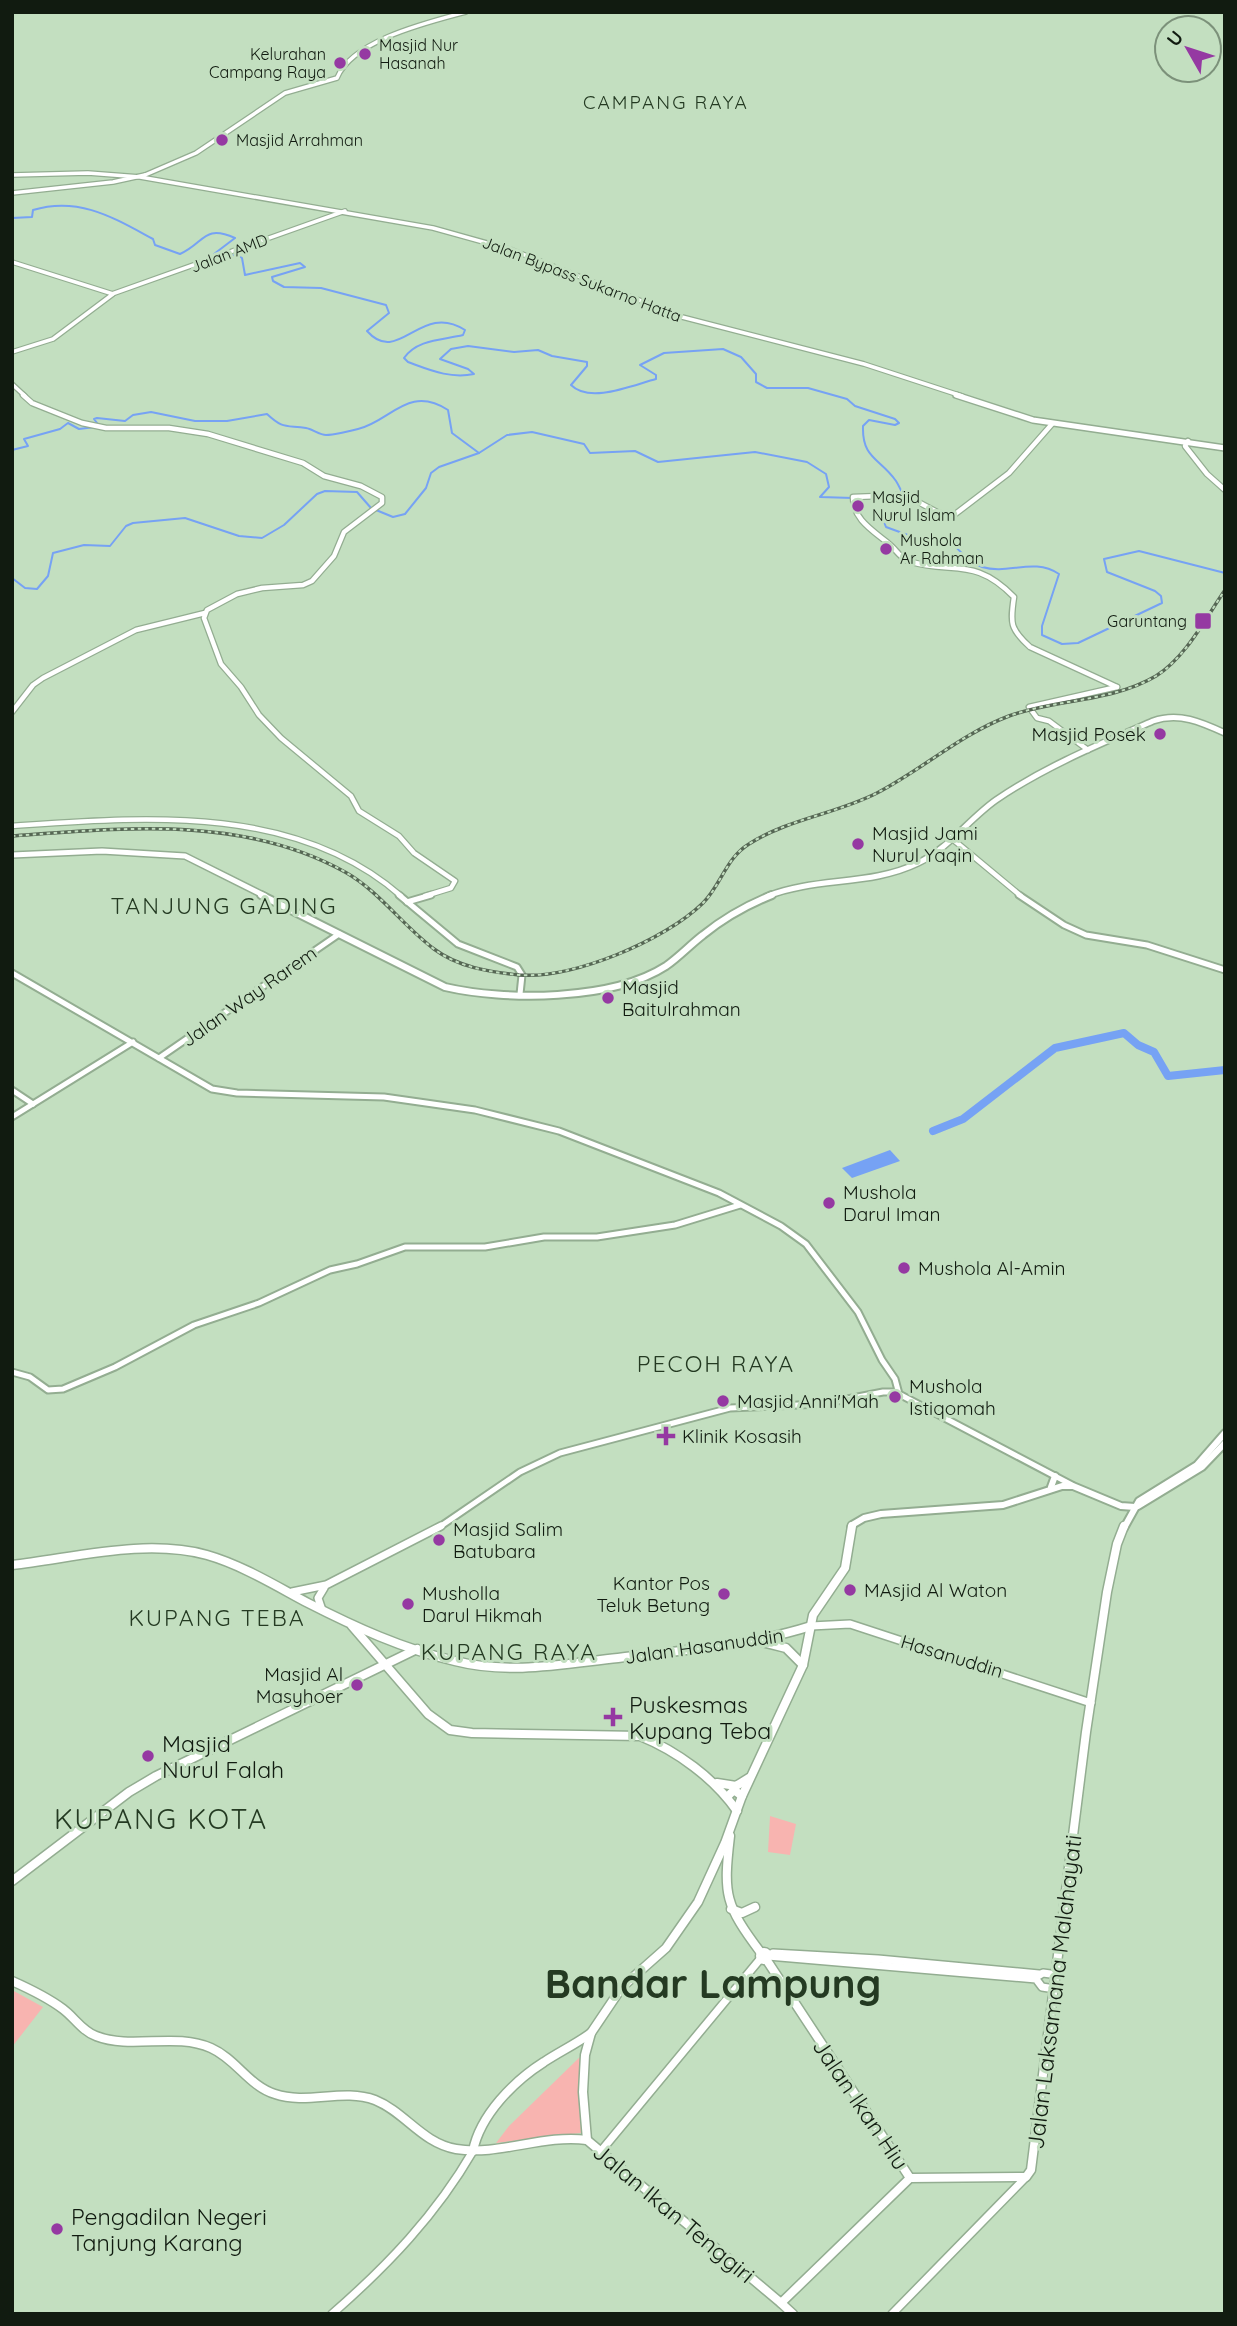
<svg xmlns="http://www.w3.org/2000/svg" width="1237" height="2326" font-family="Quicksand,sans-serif">
<rect width="100%" height="100%" fill="#c3dfc0"/>
<g fill="#f8b4b0">
<polygon points="770,1816 796,1824 790,1855 768,1852"/>
<polygon points="12,1990 43,2007 12,2047"/>
<polygon points="584,2053 579,2091 581,2133 496,2143 509,2126"/>
</g>
<polygon fill="#76a2f4" points="890,1150 900,1161 852,1178 842,1168"/>
<g fill="none" stroke-linecap="round" stroke-linejoin="round">
<g stroke="#76a2f4" stroke-width="2">
<path d="M12,218L32,217L33,210C79,196 114,218 153,239L155,245L180,254C205,243 203,224 235,238L214,254L217,255"/>
<path d="M222,256L237,255L242,258L245,275L300,263L305,267L272,277L273,281L284,287L321,288L386,305L389,313L367,331C399,367 420,301 465,330L463,335C443,340 417,339 404,358L408,362C430,370 450,379 474,374L468,369L440,359L451,349L468,346L514,352L538,350L552,356L587,362V366L571,385C590,404 633,385 656,379V375L640,365L664,353L723,349L741,357L756,374V382L767,388H808L847,399L855,406L895,419L899,423L895,425L869,420L863,426C862,459 880,458 896,481C901,489 904,498 909,506L907,511L884,522L886,527L916,538L947,539C958,548 968,562 982,567C1009,575 1033,557 1059,574L1042,626V635L1062,644L1078,643L1162,603L1161,596L1155,591L1107,572L1104,559L1139,551L1225,573"/>
<path d="M12,450L28,446L24,439L60,429L68,423L79,429L95,427L97,423L94,419L97,418L125,421L133,415L151,412L195,421H227L267,414C283,429 285,425 306,428C312,429 320,435 326,435C333,435 351,431 358,429C390,422 408,384 448,410L452,433L479,453"/>
<polyline points="886,498 902,498"/>
<polyline points="376,510 393,517 405,514 426,488 431,473 439,467 479,453 507,435 532,432 584,444 590,453 635,451 658,462 755,452 807,462 826,474 829,487 820,497 853,498"/>
<polyline points="12,578 25,588 37,589 48,576 53,553 84,545 110,546 126,526 133,523 185,518 239,536 262,538 284,525 317,494 325,491 357,492 371,508"/>
</g>
<polyline stroke="#76a2f4" stroke-width="8" points="933,1131 963,1119 1055,1048 1124,1033 1138,1045 1154,1052 1168,1076 1225,1070"/>
<g stroke="#93ad91" stroke-width="6">
<g id="tertiary-far3">
<path d="M145,175L196,153L285,93L337,78C352,40 429,22 466,12"/>
<polyline points="112,294 345,211"/>
<polyline points="12,384 25,396"/>
</g>
</g>
<g stroke="#93ad91" stroke-width="7">
<g id="tertiary-far2">
<polyline points="23,395 32,403 82,423 106,428 169,428 208,434 303,463 324,476 361,486 382,497 382,503 344,532 334,556 312,581 303,585 262,588 237,594 207,610 204,618 221,664 241,687 259,715 281,738 351,796 359,811 399,836 414,853 455,881 451,888 425,896"/>
<path d="M1052,424L1009,473L954,515L939,513L905,495L853,497C853,519 872,530 888,543C895,548 900,558 908,561C953,575 974,556 1014,597C1010,623 1010,629 1030,647L1117,687"/>
<polyline points="1188,441 1185,446 1207,474 1225,490"/>
<polyline points="12,712 33,685 43,678 136,630 205,613"/>
<polyline points="1088,750 1049,721 1037,718 1029,707 1117,687"/>
<path d="M12,826C143,817 295,803 401,896"/>
</g>
</g>
<g stroke="#93ad91" stroke-width="9">
<g id="tertiary-far1">
<polyline points="399,895 458,944 517,967 522,975 520,994"/>
<polyline points="407,902 431,895"/>
<polyline points="159,1058 339,934"/>
<polyline points="12,1372 30,1377 48,1390 63,1389 115,1367 194,1325 259,1303 330,1270 357,1264 405,1247 485,1247 544,1237 597,1237 675,1225 740,1205"/>
<polyline points="438,1528 520,1472 560,1453 730,1408 822,1404 883,1392 897,1392"/>
</g>
</g>
<g stroke="#93ad91" stroke-width="10">
<g id="tertiary">
<polyline points="292,1592 326,1585 441,1526"/>
<polyline points="322,1610 318,1598 324,1588"/>
<polyline points="811,1626 850,1624 1091,1703"/>
<polyline points="773,1953 878,1959 1039,1974"/>
<polyline points="768,1956 1036,1979 1042,1987 1055,1989"/>
<polyline points="1038,1976 1043,1973 1058,1975"/>
<polyline points="601,2151 761,1958"/>
<polyline points="892,2314 1026,2177"/>
</g>
</g>
<g stroke="#93ad91" stroke-width="6">
<g id="secondary-far3">
<polyline points="12,193 113,182 145,175"/>
<polyline points="12,262 113,294 53,339 12,352"/>
</g>
</g>
<g stroke="#93ad91" stroke-width="7">
<polyline id="secondary-far2" points="950,837 1021,896"/>
</g>
<g stroke="#93ad91" stroke-width="9">
<g id="secondary-far1">
<polyline points="1019,895 1064,925 1086,935 1147,945 1225,970"/>
<polyline points="12,973 212,1089 237,1093 384,1097 475,1110 559,1131 719,1193 781,1226 806,1244 858,1312 882,1360 895,1379 899,1394 1072,1485"/>
<polyline points="12,1090 33,1104"/>
<polyline points="12,1117 133,1042"/>
</g>
</g>
<g stroke="#93ad91" stroke-width="10">
<path id="secondary" d="M332,2314C387,2266 436,2215 473,2151"/>
</g>
<g stroke="#93ad91" stroke-width="8">
<g id="primary-far2">
<polyline points="12,855 102,851 185,856 265,896"/>
<path d="M768,896C816,877 871,886 918,863C948,849 969,819 996,800C1044,767 1100,744 1153,721C1179,712 1201,722 1225,733"/>
</g>
</g>
<g stroke="#93ad91" stroke-width="10">
<g id="primary-far1">
<path d="M261,895L445,987C505,1001 612,1001 666,966C679,957 690,945 703,935C724,918 747,905 772,895"/>
<polyline points="1051,1487 1055,1476"/>
<polyline points="851,1528 852,1525 864,1518 881,1514 1003,1505 1062,1486 1073,1486 1121,1506 1135,1507"/>
</g>
</g>
<g stroke="#93ad91" stroke-width="11">
<g id="primary">
<path d="M12,1565C74,1558 145,1538 207,1555C242,1565 276,1586 308,1603C355,1627 403,1649 455,1661C510,1675 563,1664 618,1658C683,1650 748,1646 811,1626"/>
<path d="M352,1626L428,1714L450,1730L472,1733L640,1736C677,1751 714,1778 737,1811"/>
<polyline points="762,1642 786,1648 803,1665"/>
<polyline points="717,1783 736,1786 749,1778"/>
<polyline points="728,1796 734,1790 742,1796"/>
<path d="M730,1836C723,1895 725,1905 761,1953"/>
<polyline points="12,1881 129,1792 156,1776 417,1649"/>
<polyline points="731,1909 742,1913 755,1907"/>
<circle cx="764" cy="1956" r="4"/>
<polyline points="766,1959 910,2178"/>
<polyline points="587,2140 583,2092 585,2055 591,2033 622,1987 666,1948 698,1902 725,1843 742,1796 803,1665 813,1615 845,1568 852,1526"/>
<path d="M473,2151C480,2115 514,2081 544,2062C559,2052 576,2044 591,2033"/>
<polyline points="781,2303 793,2314"/>
</g>
</g>
<g stroke="#93ad91" stroke-width="6">
<polyline id="trunk-far3" points="12,175 88,173 140,177 433,228 512,250 682,317 864,364 962,396"/>
</g>
<g stroke="#93ad91" stroke-width="8">
<polyline id="trunk-far2" points="956,395 1033,420 1225,448"/>
</g>
<g stroke="#93ad91" stroke-width="10">
<g id="trunk-far1">
<polyline points="1138,1506 1202,1467 1225,1443"/>
<polyline points="1124,1528 1139,1501 1197,1465 1225,1433"/>
</g>
</g>
<g stroke="#93ad91" stroke-width="11">
<path id="trunk" d="M12,1981C30,1989 47,1997 63,2009C74,2017 82,2031 96,2036C132,2050 175,2032 211,2048C236,2059 249,2086 275,2094C307,2105 343,2088 375,2100C405,2112 422,2143 456,2149C499,2156 543,2134 587,2140L781,2303L910,2178L1026,2177L1031,2170L1086,1732L1107,1592L1117,1544L1124,1526"/>
</g>
<use href="#tertiary-far3" stroke="#fff" stroke-width="3.5"/>
<use href="#tertiary-far2" stroke="#fff" stroke-width="4.5"/>
<use href="#tertiary-far1" stroke="#fff" stroke-width="5"/>
<use href="#tertiary" stroke="#fff" stroke-width="7"/>
<use href="#secondary-far3" stroke="#fff" stroke-width="3.5"/>
<use href="#secondary-far2" stroke="#fff" stroke-width="4.5"/>
<use href="#secondary-far1" stroke="#fff" stroke-width="5"/>
<use href="#secondary" stroke="#fff" stroke-width="7"/>
<use href="#primary-far2" stroke="#fff" stroke-width="5"/>
<use href="#primary-far1" stroke="#fff" stroke-width="6"/>
<use href="#primary" stroke="#fff" stroke-width="8"/>
<use href="#trunk-far3" stroke="#fff" stroke-width="3.5"/>
<use href="#trunk-far2" stroke="#fff" stroke-width="5"/>
<use href="#trunk-far1" stroke="#fff" stroke-width="6"/>
<use href="#trunk" stroke="#fff" stroke-width="8"/>
<g stroke="#566754" stroke-width="3.5">
<path id="rail" d="M12,836C123,828 243,815 345,872C379,891 402,925 434,949C458,967 489,972 519,975C573,979 664,941 703,903C721,885 726,858 749,844C788,819 836,814 877,793C923,769 961,734 1009,716C1056,699 1112,702 1156,676C1186,657 1205,619 1225,590"/>
</g>
<use href="#rail" stroke="#c3dfc0" stroke-width="2" stroke-dasharray="3.5" stroke-linecap="butt"/>
</g>
<g fill="#9539a2" stroke="#c3dfc0" stroke-width="2.5">
<circle cx="365" cy="54" r="7"/>
<circle cx="340" cy="63" r="7"/>
<circle cx="222" cy="140" r="7"/>
<circle cx="858" cy="506" r="7"/>
<circle cx="886" cy="549" r="7"/>
<rect x="1194" y="612" width="18" height="18" rx="3.5"/>
<circle cx="1160" cy="734" r="7"/>
<circle cx="858" cy="844" r="7"/>
<circle cx="608" cy="998" r="7"/>
<circle cx="829" cy="1203" r="7"/>
<circle cx="904" cy="1268" r="7"/>
<circle cx="895" cy="1397" r="7"/>
<circle cx="723" cy="1401" r="7"/>
<path d="M662.5 1425.5h7v7h7v7h-7v7h-7v-7h-7v-7h7z"/>
<circle cx="439" cy="1540" r="7"/>
<circle cx="850" cy="1590" r="7"/>
<circle cx="724" cy="1594" r="7"/>
<circle cx="408" cy="1604" r="7"/>
<circle cx="357" cy="1685" r="7"/>
<path d="M609.5 1706.5h7v7h7v7h-7v7h-7v-7h-7v-7h7z"/>
<circle cx="148" cy="1756" r="7"/>
<circle cx="57" cy="2229" r="7"/>
</g>
<g text-anchor="middle" dominant-baseline="central" stroke-width="6" stroke-linejoin="round" paint-order="stroke">
<g font-size="16" fill="#111b10" stroke="#c3dfc0" text-anchor="start">
<text x="379" y="45">Masjid Nur<tspan x="379" dy="18">Hasanah</tspan></text>
<text x="326" y="54" text-anchor="end">Kelurahan<tspan x="326" dy="18">Campang Raya</tspan></text>
<text x="236" y="140">Masjid Arrahman</text>
<text x="872" y="497">Masjid<tspan x="872" dy="18">Nurul Islam</tspan></text>
<text x="900" y="540">Mushola<tspan x="900" dy="18">Ar Rahman</tspan></text>
<text x="1187" y="621" text-anchor="end">Garuntang</text>
</g>
<g font-size="16" fill="#111b10" stroke="#c3dfc0">
<text transform="translate(229 253) rotate(-21)">Jalan AMD</text>
<text transform="translate(582 279) rotate(21)">Jalan Bypass Sukarno Hatta</text>
</g>
<g font-size="19" letter-spacing="2" fill="#243a22" stroke="#c3dfc0">
<text x="666" y="102">CAMPANG RAYA</text>
</g>
<g font-size="19" fill="#111b10" stroke="#c3dfc0" text-anchor="start">
<text x="1146" y="734" text-anchor="end">Masjid Posek</text>
<text x="872" y="833">Masjid Jami<tspan x="872" dy="22">Nurul Yaqin</tspan></text>
<text x="622" y="987">Masjid<tspan x="622" dy="22">Baitulrahman</tspan></text>
<text x="843" y="1192">Mushola<tspan x="843" dy="22">Darul Iman</tspan></text>
<text x="918" y="1268">Mushola Al-Amin</text>
<text x="909" y="1386">Mushola<tspan x="909" dy="22">Istiqomah</tspan></text>
<text x="737" y="1401">Masjid Anni'Mah</text>
<text x="682" y="1436">Klinik Kosasih</text>
<text x="453" y="1529">Masjid Salim<tspan x="453" dy="22">Batubara</tspan></text>
<text x="710" y="1583" text-anchor="end">Kantor Pos<tspan x="710" dy="22">Teluk Betung</tspan></text>
<text x="864" y="1590">MAsjid Al Waton</text>
<text x="422" y="1593">Musholla<tspan x="422" dy="22">Darul Hikmah</tspan></text>
<text x="343" y="1674" text-anchor="end">Masjid Al<tspan x="343" dy="22">Masyhoer</tspan></text>
</g>
<g font-size="19" fill="#111b10" stroke="#c3dfc0">
<text transform="translate(249 996) rotate(-35)">Jalan Way Rarem</text>
<text transform="translate(704 1646) rotate(-8)">Jalan Hasanuddin</text>
<text transform="translate(952 1656) rotate(17)">Hasanuddin</text>
</g>
<g font-size="23" letter-spacing="2" fill="#243a22" stroke="#c3dfc0">
<text x="224" y="905">TANJUNG GADING</text>
<text x="716" y="1363">PECOH RAYA</text>
<text x="217" y="1617">KUPANG TEBA</text>
<text x="509" y="1651">KUPANG RAYA</text>
</g>
<g font-size="23" fill="#111b10" stroke="#c3dfc0" text-anchor="start">
<text x="629" y="1704">Puskesmas<tspan x="629" dy="26">Kupang Teba</tspan></text>
<text x="162" y="1743">Masjid<tspan x="162" dy="26">Nurul Falah</tspan></text>
<text x="71" y="2216">Pengadilan Negeri<tspan x="71" dy="26">Tanjung Karang</tspan></text>
</g>
<g font-size="23" fill="#111b10" stroke="#c3dfc0">
<text transform="translate(1054 1992) rotate(-83)">Jalan Laksamana Malahayati</text>
<text transform="translate(861 2104) rotate(56)">Jalan Ikan Hiu</text>
<text transform="translate(674 2213) rotate(40)">Jalan Ikan Tenggiri</text>
</g>
<g font-size="28" letter-spacing="2" fill="#243a22" stroke="#c3dfc0">
<text x="161" y="1818">KUPANG KOTA</text>
</g>
<g font-size="40" font-weight="bold" fill="#243a22" stroke="#c3dfc0">
<text x="713" y="1983">Bandar Lampung</text>
</g>
</g>
<rect width="1237" height="2326" fill="none" stroke="#111b10" stroke-width="28"/>
<g transform="translate(1188 49) rotate(309)"><circle r="33" fill="#c3dfc0" stroke="#7c917a" stroke-width="2"/>
<path d="M0-5L12 26L0 18L-12 26Z" fill="#9539a2"/>
<text y="-10" font-size="19" font-weight="bold" text-anchor="middle" fill="#111b10">U</text>
</g>
</svg>
